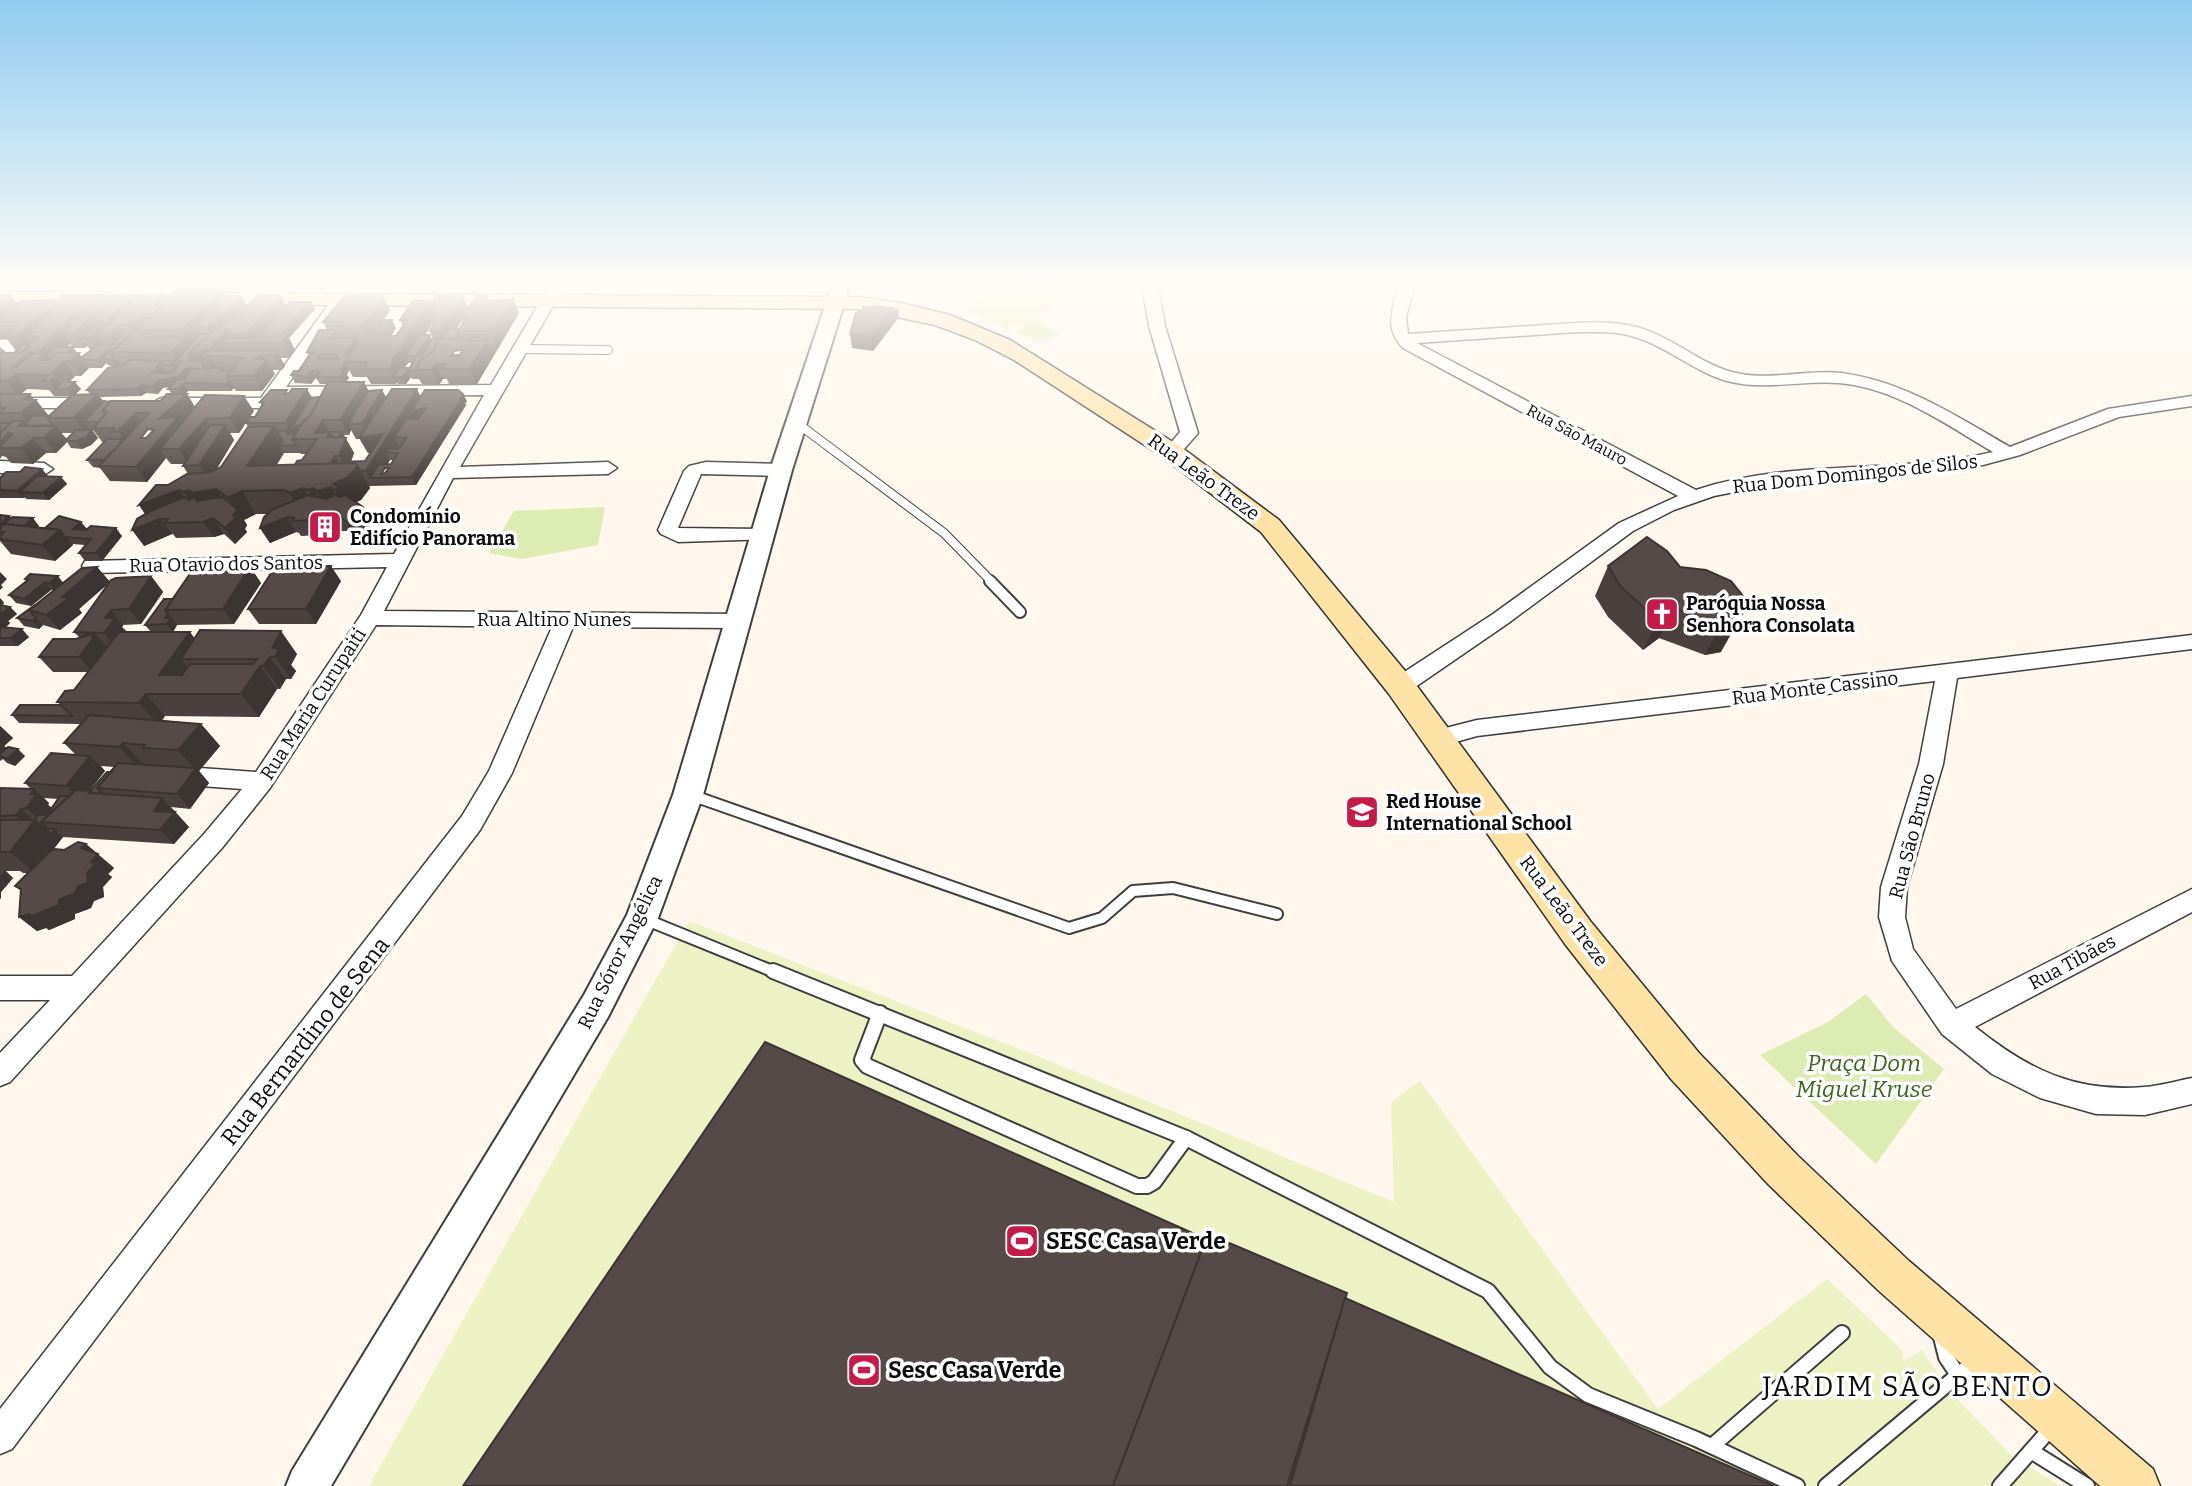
<svg xmlns="http://www.w3.org/2000/svg" width="2192" height="1486" font-family="Bitter,serif">
<rect width="100%" height="100%" fill="#fff7eb"/>
<g fill="#ddecb2">
<polygon points="997,285 1050,285 1062,298 1038,319 1060,335 1039,343 1017,332 1023,326 1013,324 1008,329 966,312"/>
<polygon points="605,507 598,545 522,559 489,553 514,511"/>
<polygon points="1866,994 1893,1027 1944,1069 1876,1164 1760,1055 1828,1022"/>
</g>
<polygon fill="#edf2c5" points="689,921 1032,1054 1394,1202 1391,1102 1420,1081 1658,1409 1827,1279 1902,1350 1904,1361 1922,1350 1953,1395 2012,1456 2061,1486 369,1486"/>
<g fill="none" stroke-linecap="round" stroke-linejoin="round">
<g stroke="#3f3f3f" stroke-width="10">
<g id="service-far2">
<polyline points="520,349 608,350"/>
<polyline points="797,423 944,533 992,582"/>
</g>
</g>
<g stroke="#3f3f3f" stroke-width="14">
<g id="service-far1">
<polyline points="990,581 1020,612"/>
<polyline points="691,795 1069,928 1102,918 1133,891 1173,888 1277,914"/>
<polyline points="642,918 777,973"/>
</g>
</g>
<g stroke="#3f3f3f" stroke-width="18">
<g id="service">
<polyline points="773,971 1186,1138 1488,1291 1550,1367 1588,1395 1696,1439 1797,1486"/>
<polyline points="880,1013 862,1060 867,1066 1137,1186 1147,1186 1154,1182 1186,1138"/>
<polyline points="1941,1337 1946,1357 1958,1375"/>
<polyline points="1712,1446 1842,1333"/>
<polyline points="2031,1451 2087,1486"/>
<polyline points="1826,1486 1976,1360"/>
<polyline points="2000,1486 2051,1428"/>
</g>
</g>
<g stroke="#3f3f3f" stroke-width="3">
<g id="minor">
<polygon points="550,285 565,285 460,467 608,462 617,468 608,474 453,478 384,611 739,614 746,616 749,621 746,626 739,628 573,627 512,773 480,830 12,1449 0,1454 0,1409 462,816 489,771 552,627 376,625 270,788 222,848 10,1082 0,1086 0,1053 50,1000 0,1000 0,976 72,976 204,834 242,789 172,784 164,781 160,775 164,769 172,766 256,772 361,615 387,567 92,573 85,571 82,566 85,561 394,554 484,395 279,397 272,407 266,408 161,408 152,403 161,398 261,398 334,297 339,295 347,300 286,387 491,385"/>
<polygon points="1142,285 1158,285 1165,326 1198,433 1178,456 1172,457 1163,452 1180,432 1149,326"/>
<path d="M1399,285H1415L1406,317L1408,334C1454,331 1500,328 1545,325C1577,323 1609,319 1640,328C1674,338 1701,365 1736,373C1770,381 1806,369 1841,373C1904,381 1956,416 2010,447L2108,409L2192,396V406L2119,417L2020,455L1983,465L1755,488L1714,496L1674,510L1633,531L1507,624L1408,692L1400,694L1392,692L1389,686L1392,680L1493,614L1619,523L1678,496L1403,348C1384,329 1392,310 1399,285ZM1578,332C1599,332 1621,331 1641,339C1671,350 1696,372 1727,381C1764,391 1802,380 1839,383C1896,388 1945,424 1993,452C1896,475 1792,458 1696,490L1417,343Z"/>
<polygon points="0,398 95,398 104,403 95,408 0,408"/>
<polygon points="0,461 44,463 53,469 44,475 0,473"/>
<polygon points="706,462 781,464 790,470 781,476 701,474 678,528 762,529 769,531 772,535 769,539 678,542 661,534 658,530 684,471 689,466"/>
<path d="M2192,635V649L1957,678L1943,764L1907,887L1905,917L1913,949L1956,1009L2192,889V912L1975,1027C2028,1069 2074,1093 2144,1087C2160,1086 2176,1081 2192,1078V1104L2145,1115L2096,1114L2040,1098L1992,1074L1942,1034L1892,961L1879,917L1881,887L1919,764L1935,681L1477,736L1438,747L1430,744L1427,738L1430,732L1477,720Z"/>
</g>
</g>
<g stroke="#3f3f3f" stroke-width="4">
<g id="tertiary">
<polygon points="267,285 286,285 272,303 258,303 255,299"/>
<polygon points="832,285 850,285 792,470 703,795 658,918 608,1017 331,1486 286,1486 292,1471 584,995 627,915 673,795 770,470"/>
</g>
</g>
<g stroke="#2e2e2e" stroke-width="3">
<g id="secondary">
<polygon points="0,292 100,292 108,293 111,298 108,303 100,304 0,304"/>
<polygon points="201,293 858,297 901,303 950,315 1010,340 1181,447 1279,520 1411,678 1591,922 1699,1053 1798,1156 1909,1261 2153,1469 2160,1486 2100,1486 1879,1291 1768,1184 1671,1079 1565,944 1389,694 1261,532 1163,457 1014,360 975,340 935,325 858,309 193,304 190,299 193,294"/>
</g>
</g>
<use href="#service-far2" stroke="#fff" stroke-width="8"/>
<use href="#service-far1" stroke="#fff" stroke-width="10"/>
<use href="#service" stroke="#fff" stroke-width="14"/>
<use href="#minor" fill="#fff" fill-rule="evenodd"/>
<use href="#tertiary" fill="#fff" fill-rule="evenodd"/>
<use href="#secondary" fill="#ffe2a6" fill-rule="evenodd"/>
</g>
<g fill="#4a403e" fill-rule="evenodd">
<polygon points="92,285 125,285 122,289 94,288"/>
<polygon points="129,285 155,285 152,288 131,289"/>
<path d="M165,285H262L249,290L222,289L226,296H241L247,307L286,306L315,309L289,338L295,350L290,358H280L285,366L282,370H272L275,374L262,391H236L234,388L231,391H188L185,394H187L195,407L254,411L239,433H230L234,440L216,470L221,467L248,427L246,423L255,417L262,406L260,402L289,393L312,398L320,397L327,384H320L316,378L311,384L295,383L291,375L300,371L309,356L307,352L327,330L323,322L346,295L390,310L374,336L396,328L391,336H396L403,326L400,320L413,301L468,309L489,301L519,313L477,384H449L447,379H443L439,385L422,384L419,379H412L411,377L406,384H398L397,382L396,384H371L367,377H353L349,370L347,375L349,378L346,382H364L368,391L382,390L386,398L417,389L420,396L467,401L465,403L466,405L416,485L369,486L370,488L361,500L355,503L363,507L371,523L369,526L372,530L359,541L349,531H342L340,534L301,536L299,533L296,532L270,543L260,528L268,514H256L244,520L247,525L245,529L247,532L235,544L224,534L214,537L176,538L173,534H172L144,546L145,514L139,505L168,485L188,474L183,466V464H171L166,458L147,482L110,481L100,468L93,467L87,460L103,443L93,430L89,429L88,430H92L98,438L91,445L82,449L71,448L67,442L56,453H46L33,464L11,463L6,457L2,456L0,459V347L7,353H14L16,351L7,339L0,340V295L17,303L54,300L55,302L164,295L165,298L171,295L178,288H167ZM462,320L463,323L460,329H457ZM432,324L433,326L430,331L433,339H432L425,335ZM70,344L73,348H85L87,346L91,351L82,357L66,347ZM462,350H463L461,354H453L454,352L461,351ZM409,362V363H413L409,370L404,368ZM106,363L108,365L114,367L87,390L90,394L75,395L81,389L70,381L75,376H81L89,368H102ZM170,387L168,389L172,394L160,401L104,402L100,397L141,396L146,393L158,394L163,388ZM27,389L49,390L54,396H70L48,416H46L48,415L36,400H34L30,394H21ZM148,429L154,430L146,438H144L142,436ZM351,430L356,439H360L368,453H371L365,461L351,462L354,453L344,435H349ZM61,433H73L67,439ZM284,453H300L301,454H306L302,460L295,465H276ZM390,460H394L391,464L387,465ZM385,468H389L386,473H382Z"/>
<polygon points="292,285 325,285 321,290 298,291"/>
<polygon points="391,285 412,285 409,289 393,289"/>
<polygon points="442,285 474,285 472,289 444,289"/>
<polygon points="508,285 538,285 530,289 510,289"/>
<rect x="632" y="285" width="52" height="1"/>
<polygon points="892,308 899,317 873,351 852,348 850,334"/>
<polygon points="0,476 61,477 67,484 49,500 26,499 25,497 24,498 0,498"/>
<polygon points="0,515 9,516 11,518 39,526 38,527 87,529 122,536 102,561 85,561 79,553 85,545 72,544 73,545 55,561 11,554 0,541"/>
<polygon points="1608,566 1680,567 1731,581 1721,652 1705,655 1659,638 1643,650 1608,617 1595,596"/>
<polygon points="97,567 110,582 79,609 82,613 60,630 43,625 39,629 24,626 17,618 54,590 51,590 31,606 16,603 9,595 27,581 25,579 63,583"/>
<path d="M250,567L261,583L234,624L177,625L173,632L194,639L297,654L291,665L296,671L291,679H286L280,689H277L259,717L165,716L162,720L201,724L220,746L199,771L209,783L190,809L171,807L189,827L174,844L63,837L53,850H64L86,844L114,868L108,874L112,877L103,887L104,897L94,901L91,908L75,914V919L49,930L46,928L37,931L19,917L21,891L15,886L27,873H23L20,871H5L13,878L1,892V898L0,899V788L31,789L25,783L76,755L64,743L81,724L19,723L12,715L61,705L57,702L74,690L88,672H53L39,657L80,638L74,632L151,576L163,592L141,624L123,625L122,627L127,632H151L145,625L173,599ZM101,766L114,767L89,791L105,771ZM44,798L58,799L52,808L48,805L49,803Z"/>
<polygon points="341,581 316,624 259,624 248,609"/>
<polygon points="0,598 4,603 2,605 10,607 17,614 8,621 10,623 6,627 29,637 18,646 0,646"/>
<polygon points="0,726 13,738 4,746 7,748 25,756 15,766 7,763 3,759 0,761"/>
<polygon points="1206,1239 1345,1298 1774,1486 1287,1486"/>
</g>
<g fill="#3c3432" fill-rule="evenodd">
<polygon points="246,285 262,285 249,290"/>
<polygon points="529,285 538,285 530,289"/>
<path d="M222,289L231,305L241,296L249,310L226,330L229,335H226L231,343H220L226,353L208,355L218,370L215,374L205,359H200L209,374L182,361H175L171,353L185,338L181,331ZM196,327H207L212,336L205,342Z"/>
<polygon points="11,295 22,310 0,322 0,306"/>
<path d="M164,295L171,307L182,295L191,310L172,331L138,330L144,340L132,353L110,352L113,357L110,360L102,358L106,363L102,368L97,360L108,350L117,348L109,336H96L104,348L99,353L89,338H82L87,346L85,348L75,333H63L70,344L63,350L65,352L56,360H50L55,368L54,369L55,370L64,361L75,376L70,381L73,384L75,382L81,389L73,396L68,389L71,386L68,382L66,385L68,389H55L49,381L54,377L51,374L52,373L51,372L50,373L40,359L32,368L26,360L44,343L45,345L52,339L51,337L81,310L88,320L101,307L109,319L128,302L137,316L128,325H120L130,340L122,347H125L138,334L132,325L144,314L152,327L160,318L153,306ZM91,320H102L104,324L98,330Z"/>
<polygon points="280,295 288,309 261,343 251,343 246,335"/>
<polygon points="383,296 390,310 370,342 363,327"/>
<polygon points="463,296 469,310 461,318 462,320 447,344 445,344 439,331"/>
<polygon points="513,299 519,313 477,384 470,369 487,341 496,338 493,331"/>
<polygon points="311,302 315,309 289,338 295,350 290,358 282,343 274,343"/>
<polygon points="429,304 436,318 430,320 432,324 416,349 406,356 409,362 401,372 394,377 397,382 396,384 389,369 392,360"/>
<polygon points="892,308 893,315 898,310 899,317 873,351 871,336"/>
<polygon points="52,310 39,336 28,336 34,344 27,351 16,336 39,315"/>
<polygon points="392,320 396,328 384,347 380,339"/>
<polygon points="0,325 9,336 5,337 7,339 6,340 0,332 3,330"/>
<polygon points="336,330 339,337 334,346 330,339"/>
<polygon points="459,332 466,348 464,347 461,351 454,339"/>
<polygon points="430,335 433,342 420,363 416,356"/>
<polygon points="354,343 358,350 352,357 344,354"/>
<polygon points="73,347 78,354 79,353 89,368 81,376 70,361 64,356"/>
<polygon points="277,351 285,366 282,370 274,355"/>
<polygon points="261,355 265,361 266,359 275,374 262,391 254,376 255,359"/>
<polygon points="114,357 119,365 116,367 111,360"/>
<polygon points="162,361 165,365 160,365 165,371 157,380 152,373"/>
<polygon points="174,361 179,368 176,372 171,365"/>
<polygon points="345,363 349,370 347,375 349,378 344,384 340,377 341,370"/>
<polygon points="436,364 443,379 439,385 432,370"/>
<polygon points="187,368 192,375 184,384 188,391 183,396 179,389 183,384 163,388 158,394 153,387 158,381"/>
<polygon points="408,368 411,377 406,384 403,377"/>
<polygon points="311,371 315,378 311,384 307,377"/>
<polygon points="16,374 27,389 18,396 7,381"/>
<polygon points="229,380 234,388 231,391 226,384"/>
<polygon points="364,382 372,397 348,424 351,430 349,435 340,420"/>
<polygon points="144,384 142,386 146,393 141,396 136,389"/>
<polygon points="307,389 316,404 295,435 287,434 289,430 285,423"/>
<polygon points="417,389 429,416 415,418 394,437 399,445 394,453 386,452 390,460 379,478 370,478 366,471 378,451 368,453 359,438 369,436 362,424 382,390 390,405"/>
<polygon points="30,394 35,401 36,400 48,415 33,428 21,413 25,399"/>
<polygon points="98,394 108,409 102,411 84,422 89,429 85,433 74,418"/>
<polygon points="187,394 196,409 181,423 188,432 160,449 166,458 147,482 136,467 159,419"/>
<polygon points="463,394 467,401 465,403 466,405 416,485 412,477"/>
<polygon points="244,396 254,411 239,433 230,418"/>
<polygon points="136,413 146,428 131,444 141,434 146,442 137,451 121,454 119,457 123,462 118,466 115,466 111,461 113,459 109,454 116,447 123,445 120,442 122,439 126,445 127,444 118,431"/>
<polygon points="206,419 216,434 189,464 179,449"/>
<polygon points="323,420 338,447 315,433"/>
<polygon points="24,421 36,436 34,438 46,453 33,464 21,448 19,426"/>
<polygon points="225,425 234,440 210,480 199,465"/>
<polygon points="56,426 68,441 65,441 67,442 56,453 44,438"/>
<polygon points="274,426 285,445 279,446 284,453 267,481 247,466"/>
<polygon points="92,430 98,438 91,445 82,449 76,441"/>
<polygon points="342,432 354,453 347,471 339,456 337,439"/>
<polygon points="335,456 343,471 358,466 370,488 361,500 349,505 348,513 335,490 333,484 330,464"/>
<polygon points="42,469 48,476 20,492 25,497 24,498 17,491"/>
<polygon points="61,477 67,484 49,500 43,493"/>
<polygon points="331,487 344,510 330,514 317,491"/>
<polygon points="303,488 317,511 304,516 290,493"/>
<polygon points="313,488 327,510 322,513 308,490"/>
<polygon points="216,489 232,512 207,516 192,493"/>
<polygon points="179,490 195,513 160,519 172,534 144,546 132,530 152,523 139,505"/>
<polygon points="189,490 205,513 200,515 184,492"/>
<polygon points="242,491 256,514 244,520 247,525 245,529 247,532 235,544 225,528 236,511 228,498"/>
<polygon points="363,507 371,523 369,526 372,530 359,541 350,526"/>
<polygon points="332,516 342,531 340,534 330,519"/>
<polygon points="287,517 296,532 270,543 260,528"/>
<polygon points="33,518 39,526 24,540 18,532"/>
<polygon points="213,518 224,534 214,537 203,522"/>
<polygon points="81,522 88,530 73,529"/>
<polygon points="116,528 122,536 102,561 96,553"/>
<polygon points="60,530 73,545 55,561 42,545"/>
<polygon points="331,566 341,581 316,624 306,609"/>
<polygon points="97,567 110,582 79,609 82,613 60,630 46,615 62,597"/>
<polygon points="250,567 261,583 234,624 223,609"/>
<polygon points="0,572 7,579 1,585 3,587 0,590"/>
<polygon points="58,576 64,584 56,591 49,583"/>
<polygon points="151,576 163,592 141,624 129,609"/>
<polygon points="45,582 51,590 31,606 24,599"/>
<polygon points="0,598 4,603 1,606 0,611"/>
<polygon points="10,607 17,614 8,621 10,623 3,630 0,636 0,612"/>
<polygon points="1674,608 1659,638 1643,650 1658,620"/>
<polygon points="111,610 123,625 122,627 128,633 117,648 104,633 105,618"/>
<polygon points="1744,611 1721,652 1705,655 1721,625"/>
<polygon points="168,614 177,625 173,632 167,624 165,618"/>
<polygon points="36,618 43,625 39,629 32,621"/>
<polygon points="22,629 29,637 18,646 11,638"/>
<polygon points="281,631 297,654 291,665 296,671 291,679 275,657 272,648"/>
<polygon points="190,632 207,655 181,659 193,675 159,675"/>
<polygon points="94,633 108,649 92,672 79,657"/>
<polygon points="270,657 286,679 280,689 263,666"/>
<polygon points="260,666 277,689 259,717 241,694"/>
<polygon points="146,694 165,716 159,725 139,703"/>
<polygon points="201,724 220,746 199,771 209,783 190,809 177,794 195,769 178,750"/>
<polygon points="0,726 13,738 4,746 11,753 0,756"/>
<polygon points="123,743 144,765 140,769 119,747"/>
<polygon points="18,749 25,756 15,766 7,759"/>
<polygon points="90,756 105,771 81,801 66,786"/>
<polygon points="34,789 49,803 48,805 52,808 43,823 27,808 31,794"/>
<polygon points="162,798 189,827 174,844 160,830 154,811"/>
<polygon points="21,809 34,821 35,820 51,834 55,829 63,837 35,873 10,852 29,828 16,815"/>
<polygon points="86,844 114,868 108,874 112,877 103,887 104,897 94,901 91,908 75,914 75,919 49,930 32,916 59,900 81,848"/>
<polygon points="5,870 13,878 1,892 1,898 0,899 0,876"/>
<polygon points="29,914 46,928 37,931 19,917"/>
</g>
<g fill="#564a48" stroke="#3c3432" stroke-width="2" fill-rule="evenodd">
<polygon points="178,288 222,289 181,331 138,330"/>
<polygon points="0,295 11,295 0,306"/>
<path d="M62,295H164L153,306H158L168,295H171L138,330L143,337L185,338L171,353L110,352L140,328L151,314H144L132,325H120L109,336H96L131,302H128L89,338H82L102,320H91L105,307H101L75,333H63L86,310H81L51,337H54L38,353H45L39,358H46L43,360H48L56,353H79L70,361H64L51,374H57L49,381H42L49,375L16,374L7,381H0V353H21L39,336H28L52,310L39,315L16,336L5,337L20,322H0V320L22,301L54,300L52,305ZM29,353H34L16,367H14Z"/>
<polygon points="258,295 280,295 246,335 226,335 231,331 226,330 209,350 188,354 215,329 219,329 225,322 235,320"/>
<polygon points="346,295 383,296 363,327 340,327 344,322 323,322"/>
<polygon points="226,296 241,296 213,324 207,327 196,327"/>
<polygon points="436,296 463,296 439,331 430,331 436,320 430,320 438,306 429,304 407,336 410,337 392,360 395,360 389,369 363,369 368,362 345,362 358,342 353,342 358,336 396,336 407,320 400,320 413,301 433,300"/>
<polygon points="477,296 487,296 484,301 513,299 493,331 458,331 466,318 461,318"/>
<polygon points="290,302 311,302 280,336 259,337"/>
<polygon points="17,303 20,303 0,320 0,318"/>
<polygon points="875,306 892,308 871,336 850,334 856,313"/>
<polygon points="247,307 235,320 232,321 245,308"/>
<polygon points="863,307 870,307 861,311"/>
<polygon points="892,309 898,310 893,315"/>
<polygon points="385,320 392,320 382,336 375,336"/>
<polygon points="449,329 460,329 454,339 461,339 439,339 433,352 421,360 415,370 416,371 408,371 416,357 421,357 432,339 442,339"/>
<path d="M319,330H336L330,339L357,337L353,342H354L344,354H350L341,370H345L340,377H315L320,371H311L307,377L291,375L294,371H300L310,354L316,352H307ZM320,354H335L339,359H317Z"/>
<polygon points="125,332 134,332 115,348 108,350 97,360 84,360 82,357 98,345 112,345"/>
<polygon points="200,334 209,334 188,354 191,358 188,361 201,361 205,367 202,369 224,367 220,371 230,372 227,376 229,380 226,384 184,383 179,389 168,389 177,380 184,379 192,369 200,369 187,368 180,376 158,381 153,387 142,386 144,384 136,389 87,390 108,368 125,365 130,360 162,361 152,373 172,373 182,361 175,361"/>
<polygon points="287,335 282,343 220,343 223,339"/>
<polygon points="419,335 430,335 416,356 406,356"/>
<polygon points="471,338 496,338 490,349 487,341 469,341"/>
<path d="M439,339H462L461,341H487L470,369H442L446,364H436L432,370H415L421,360L433,352ZM455,350H463L459,356H451Z"/>
<polygon points="23,344 30,344 21,353 14,353"/>
<polygon points="56,347 73,347 67,353 56,353 49,359 47,356"/>
<polygon points="208,351 277,351 274,355 261,355 255,359 266,359 254,376 227,376 241,359 247,358 208,355 205,359 200,359"/>
<polygon points="29,353 34,353 25,360 21,360"/>
<polygon points="108,353 111,353 114,357 111,360 102,358"/>
<polygon points="164,361 174,361 171,365 160,365"/>
<polygon points="400,368 408,368 403,377 394,377"/>
<polygon points="64,380 70,380 68,382 75,382 68,389 55,389"/>
<polygon points="328,382 364,382 340,420 323,420 315,433 330,432 327,437 346,438 339,456 335,456 330,464 295,465 297,461 302,460 317,439 292,439 303,422 310,416"/>
<polygon points="292,389 307,389 285,423 246,423 250,417 255,417 264,402 260,402 271,390 287,390 284,394 289,393"/>
<polygon points="392,389 417,389 366,471 361,471 355,463 343,463 343,462 365,461 383,434 359,438"/>
<polygon points="382,390 362,424 348,424 368,391"/>
<path d="M425,390H458L463,394L461,398L463,397L412,477L370,478L378,465L391,464L398,453L386,452L388,449H399L406,438L394,437L406,419H418L426,408L411,411ZM385,468H389L385,473L381,474Z"/>
<polygon points="0,394 30,394 25,399 36,400 21,413 0,413 5,408 0,408"/>
<polygon points="98,394 74,418 47,418 72,395"/>
<path d="M167,394H187L159,419L178,417L136,467L99,466L149,413H136L118,431L111,432L114,428L93,429L107,412L102,411L110,401H160ZM148,429L154,430L146,438H141Z"/>
<polygon points="205,395 244,396 230,418 206,419 179,449 160,449"/>
<polygon points="320,397 310,416 303,422 301,425 291,428 311,398"/>
<polygon points="104,401 110,402 102,411 105,415 98,422 84,422"/>
<polygon points="33,416 48,416 47,418 53,425 28,426 25,423"/>
<polygon points="13,421 24,421 19,426 56,426 44,438 34,438 21,448 0,448 0,446 12,434 8,433 2,441 0,441 0,433"/>
<polygon points="0,423 10,423 0,433"/>
<polygon points="210,425 225,425 199,465 183,466"/>
<polygon points="274,426 247,466 355,463 358,466 348,477 333,484 339,488 335,490 331,487 317,491 313,488 308,490 303,488 290,493 284,490 242,491 228,498 216,489 192,493 189,490 184,492 179,490 139,505 156,485 168,485 187,474 211,472 221,467 248,427"/>
<polygon points="76,430 92,430 85,438 76,441 65,441"/>
<polygon points="289,430 287,434 296,433 292,439 296,445 279,446 283,441 277,432"/>
<polygon points="324,432 342,432 338,437 333,437 330,432"/>
<polygon points="107,439 122,439 120,442 122,442 104,460 87,460"/>
<polygon points="25,467 42,469 17,491 0,490 0,478 6,472 20,472"/>
<polygon points="37,476 61,477 43,493 20,492"/>
<polygon points="308,495 326,499 335,495 340,497 345,495 363,507 359,513 363,515 350,526 340,516 332,516 330,519 292,521 294,518 287,517 260,528 264,517 273,509"/>
<polygon points="184,497 189,500 194,497 197,501 222,497 237,509 233,516 237,517 225,528 213,518 203,522 165,523 168,519 160,519 132,530 137,519 149,512"/>
<polygon points="0,515 9,516 1,524 4,524 12,517 33,518 24,526 5,524 0,528"/>
<polygon points="59,516 81,522 73,529 86,530 91,526 116,528 96,553 79,553 91,539 65,537 60,530 45,528"/>
<polygon points="5,524 60,530 42,545 0,539 0,536 4,532 0,532 0,528"/>
<polygon points="1647,537 1667,551 1680,567 1706,570 1731,581 1744,597 1744,611 1737,622 1721,625 1674,608 1658,620 1621,587 1608,566"/>
<polygon points="331,566 306,609 248,609 275,567"/>
<polygon points="97,567 62,597 69,598 46,615 29,610 82,568"/>
<polygon points="250,567 223,609 165,610 194,568"/>
<polygon points="30,574 58,576 49,583 45,582 24,599 9,595 28,580 25,579"/>
<polygon points="151,576 129,609 111,610 105,618 115,618 104,633 74,632 111,580 116,578"/>
<polygon points="164,599 173,599 165,610 168,614 165,618 171,618 167,624 145,625"/>
<polygon points="0,605 10,607 1,614 0,612"/>
<polygon points="35,605 36,605 29,610 36,618 32,621 17,618"/>
<polygon points="0,627 22,629 11,638 0,638"/>
<polygon points="200,630 281,631 272,648 279,649 275,657 270,657 263,666 260,666 241,694 146,694 139,703 57,702 65,691 74,690 119,632 190,632 159,675 182,675 190,664 253,664 257,659 181,659"/>
<polygon points="94,633 92,637 94,637 79,657 39,657 53,639 76,639"/>
<polygon points="20,705 61,705 72,716 12,715"/>
<polygon points="89,715 201,724 178,750 143,748 145,745 123,743 119,747 64,743"/>
<polygon points="8,747 18,749 7,759 0,756 0,754"/>
<polygon points="51,753 90,756 66,786 25,783"/>
<polygon points="118,763 196,768 177,794 97,788"/>
<polygon points="107,772 111,772 97,788 101,792 99,794 93,793 90,791"/>
<polygon points="0,788 34,789 31,794 36,794 27,808 21,809 16,815 0,816"/>
<polygon points="76,790 91,791 89,793 162,798 154,811 175,812 160,830 41,822"/>
<polygon points="60,796 69,796 41,822 48,829 55,829 51,834 35,820 34,820 38,815 47,815"/>
<polygon points="0,820 35,820 10,852 0,852"/>
<polygon points="78,842 86,844 81,848 98,854 91,862 96,863 87,873 88,883 78,886 75,893 59,900 59,905 32,916 29,914 19,917 21,889 15,886 49,852 55,849 64,850"/>
<polygon points="765,1042 1206,1239 1113,1486 463,1486"/>
<polygon points="1208,1234 1347,1293 1287,1486 1113,1486"/>
<polygon points="1345,1298 1774,1486 1290,1486"/>
</g>
<linearGradient id="sky" x2="0" y2="1"><stop stop-color="#90cbef"/><stop offset="0.58" stop-color="#fffbf6"/><stop offset="1" stop-color="#fffbf6" stop-opacity="0"/></linearGradient>
<rect width="2192" height="493" fill="url(#sky)"/>
<defs>
<g id="building-square" transform="scale(1.75)"><rect x="-9" y="-9" width="18" height="18" rx="4" fill="#c51b48" stroke="#fff"/><path d="M-4-6H4V6H1V3H-1V6H-4ZM-2.5-4.3h1.7v1.8h-1.7ZM.8-4.3h1.7v1.8H.8ZM-2.5-1h1.7V.8h-1.7ZM.8-1h1.7V.8H.8Z" fill="#fff"/></g>
<g id="church-square" transform="scale(1.75)"><rect x="-9" y="-9" width="18" height="18" rx="4" fill="#c51b48" stroke="#fff"/><path d="M-1.2-6h2.4v3.5h3.3v2.4h-3.3V6h-2.4V-.1h-3.3v-2.4h3.3Z" fill="#fff"/></g>
<g id="school-square" transform="scale(1.75)"><rect x="-9" y="-9" width="18" height="18" rx="4" fill="#c51b48" stroke="#fff"/><path d="M0-5L7-2L0 1L-7-2ZM-4 1L0 2.5L4 1V4Q0 6-4 4Z" fill="#fff"/></g>
<g id="stadium-square" transform="scale(1.75)"><rect x="-9" y="-9" width="18" height="18" rx="4" fill="#c51b48" stroke="#fff"/><path d="M0-5a6.5 5 0 1 0 0 10a6.5 5 0 1 0 0-10ZM-3.5-1.8h7v3.6h-7Z" fill="#fff"/></g>
</defs>
<g fill-rule="evenodd">
<use href="#building-square" x="325" y="527"/>
<use href="#church-square" x="1662" y="614"/>
<use href="#school-square" x="1362" y="812"/>
<use href="#stadium-square" x="1022" y="1241"/>
<use href="#stadium-square" x="864" y="1370"/>
</g>
<g text-anchor="middle" dominant-baseline="central" stroke-width="7" stroke-linejoin="round" paint-order="stroke">
<g font-size="16" fill="#0c0c0c" stroke="#fff">
<text transform="translate(1577 435) rotate(28)">Rua São Mauro</text>
</g>
<g font-size="19" fill="#0c0c0c" stroke="#fff">
<text transform="translate(1855 474) rotate(-6)">Rua Dom Domingos de Silos</text>
<text transform="translate(1204 477) rotate(36)">Rua Leão Treze</text>
<text transform="translate(226 564) rotate(-1)">Rua Otavio dos Santos</text>
<text x="554" y="619">Rua Altino Nunes</text>
<text transform="translate(1815 688) rotate(-7)">Rua Monte Cassino</text>
<text transform="translate(313 704) rotate(-57)">Rua Maria Curupaiti</text>
<text transform="translate(1912 836) rotate(-75)">Rua São Bruno</text>
<text transform="translate(1564 911) rotate(53)">Rua Leão Treze</text>
<text transform="translate(620 952) rotate(-64)">Rua Sóror Angélica</text>
<text transform="translate(2072 962) rotate(-28)">Rua Tibães</text>
</g>
<g font-size="19" font-weight="bold" fill="#0c0c0c" stroke="#fff" text-anchor="start">
<text x="350" y="516">Condomínio<tspan x="350" dy="22">Edifício Panorama</tspan></text>
<text x="1686" y="603">Paróquia Nossa<tspan x="1686" dy="22">Senhora Consolata</tspan></text>
<text x="1386" y="801">Red House<tspan x="1386" dy="22">International School</tspan></text>
</g>
<g font-size="23" fill="#0c0c0c" stroke="#fff">
<text transform="translate(305 1041) rotate(-52)">Rua Bernardino de Sena</text>
</g>
<g font-size="23" font-style="italic" fill="#3a6818" stroke="#fff">
<text x="1864" y="1063">Praça Dom<tspan x="1864" dy="26">Miguel Kruse</tspan></text>
</g>
<g font-size="23" font-weight="bold" fill="#0c0c0c" stroke="#fff" text-anchor="start">
<text x="1046" y="1241">SESC Casa Verde</text>
<text x="888" y="1370">Sesc Casa Verde</text>
</g>
<g font-size="28" letter-spacing="2" fill="#0c0c0c" stroke="#fff">
<text x="1908" y="1386">JARDIM SÃO BENTO</text>
</g>
</g>
</svg>
